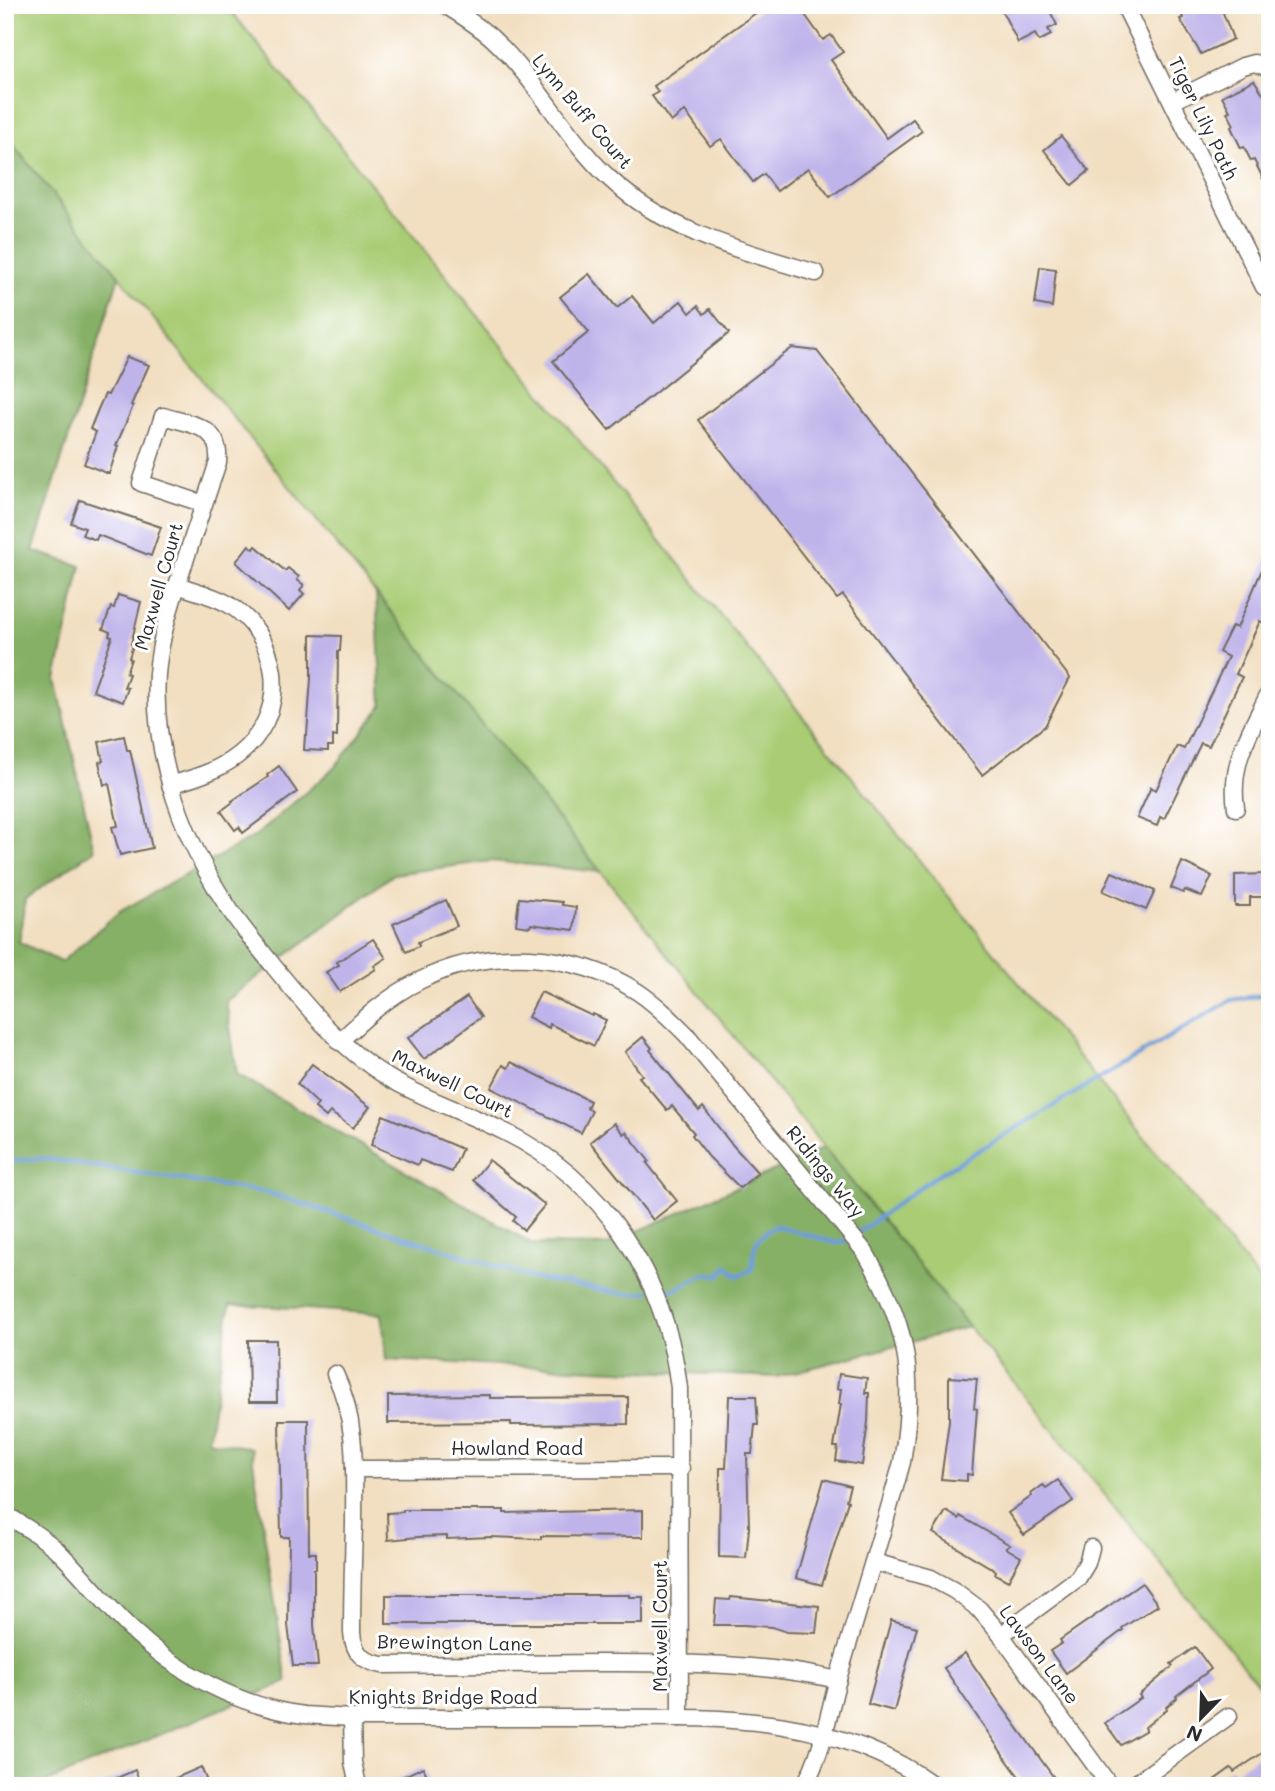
<svg xmlns="http://www.w3.org/2000/svg" width="1275" height="1791" font-family="Mali,sans-serif">
<rect width="100%" height="100%" fill="#fff"/>
<filter id="ink" filterUnits="userSpaceOnUse"><feTurbulence type="fractalNoise" baseFrequency=".0143" numOctaves="2"/><feDisplacementMap in="SourceGraphic" scale="14" xChannelSelector="R" yChannelSelector="G"/><feConvolveMatrix kernelMatrix="1 2 1 2 8 2 1 2 1" color-interpolation-filters="sRGB"/></filter>
<filter id="wash" filterUnits="userSpaceOnUse"><feTurbulence type="fractalNoise" baseFrequency=".00686" numOctaves="4" result="noise"/><feDisplacementMap in="SourceGraphic" scale="28" xChannelSelector="R" yChannelSelector="G"/><feGaussianBlur stdDeviation="1.57" result="paint"/><feColorMatrix in="noise" values="0 0 0 0 0 0 0 0 0 0 0 0 0 0 0 0 0 1.4 0 .05"/><feComposite in="paint" operator="in"/></filter>
<g filter="url(#wash)">
<rect width="100%" height="100%" fill="#f2dfc1"/>
<polygon fill="#a9cc75" stroke="#6a7c50" stroke-width="2" points="5,5 226,5 1270,1293 1270,1699 5,135"/>
<polygon fill="#86b066" stroke="#586e48" stroke-width="2" points="5,135 119,276 33,551 81,566 56,679 94,850 25,899 19,942 61,962 119,912 255,836 334,768 382,706 376,593 601,872 491,861 394,874 226,1001 237,1074 533,1244 607,1245 824,1148 969,1327 776,1377 386,1360 382,1314 230,1304 208,1440 251,1448 287,1682 37,1786 5,1786"/>
<g fill="none" stroke-linecap="round" stroke-linejoin="round">
<g stroke="#709ed8" stroke-width="4.5">
<polyline points="5,354 8,372 5,390"/>
<polyline points="5,1162 41,1158 269,1193 532,1278 627,1294 648,1292"/>
<polyline points="856,1234 934,1177 1231,1000 1270,994"/>
<path d="M657,1291L676,1289L704,1274L720,1275L727,1266L738,1276L751,1270C755,1262 752,1253 755,1246C758,1237 769,1228 777,1226L836,1243L848,1240"/>
</g>
</g>
<g id="blocks">
<g fill="#bfb4ea">
<polygon points="767,5 798,5 823,40 831,35 843,52 831,60 887,138 913,119 922,131 830,197 808,168 777,191 764,174 753,182 721,139 710,146 685,111 671,122 652,96 658,92 654,86"/>
<polygon points="999,5 1047,5 1057,25 1048,29 1051,35 1039,41 1035,34 1018,43"/>
<polygon points="1177,5 1220,5 1233,39 1201,54 1180,19 1183,18"/>
<polygon points="1254,80 1270,104 1270,193 1254,160 1251,161 1244,147 1241,148 1231,127 1234,125 1227,112 1230,111 1222,96"/>
<polygon points="1061,136 1089,171 1072,185 1044,150"/>
<polygon points="1040,267 1056,269 1052,307 1035,304"/>
<polygon points="589,274 617,308 632,296 654,323 681,301 690,313 698,306 704,314 710,309 729,333 609,430 553,361 589,332 560,297"/>
<polygon points="792,348 817,351 1070,678 1045,726 982,775 843,595 837,599 698,420"/>
<polygon points="127,357 149,365 131,405 133,406 116,446 118,446 109,474 84,464 96,432 90,429 99,407 105,394 108,395"/>
<polygon points="80,500 161,527 151,556 98,535 96,540 82,535 85,528 71,523"/>
<polygon points="249,545 254,549 256,546 285,571 288,568 299,577 297,580 304,585 300,590 304,594 289,611 236,562"/>
<polygon points="1270,551 1270,613 1265,624 1260,621 1236,674 1242,677 1209,746 1201,743 1164,819 1160,817 1157,826 1137,818 1151,787 1156,790 1177,746 1184,749 1228,657 1219,652 1232,626 1237,628"/>
<polygon points="118,595 141,602 131,644 133,645 129,658 131,659 126,673 129,674 124,687 128,688 123,702 93,691 112,637 109,636 110,632 103,629 111,607 114,608"/>
<polygon points="311,635 341,636 340,651 338,651 337,737 333,736 333,746 328,746 328,751 304,750 305,735 307,735 311,678"/>
<polygon points="124,736 127,750 130,750 152,848 120,855 112,827 118,826 109,784 104,785 99,762 103,761 99,742"/>
<polygon points="279,766 297,792 243,833 239,827 235,830 221,811 233,802 232,801 268,777 267,775"/>
<polygon points="1182,862 1212,876 1202,897 1185,890 1183,893 1171,888"/>
<polygon points="1112,872 1155,891 1146,910 1103,891"/>
<polygon points="1267,874 1268,897 1250,897 1250,906 1235,906 1235,875"/>
<polygon points="519,898 562,902 562,905 576,907 574,930 531,924 530,927 516,925"/>
<polygon points="446,900 457,926 418,942 419,946 406,952 393,924"/>
<polygon points="373,939 386,958 374,966 376,969 340,992 326,972 339,965 337,962"/>
<polygon points="541,992 592,1016 593,1014 606,1020 594,1046 550,1024 549,1028 528,1017"/>
<polygon points="467,997 481,1017 424,1059 408,1038"/>
<polygon points="643,1037 652,1048 650,1050 699,1111 703,1107 729,1141 758,1173 740,1188 709,1157 692,1135 694,1133 672,1106 667,1110 639,1077 642,1075 625,1052"/>
<polygon points="511,1062 590,1101 587,1108 592,1111 581,1133 491,1088 503,1065 508,1068"/>
<polygon points="312,1064 370,1107 353,1128 330,1112 326,1117 315,1108 318,1104 297,1084"/>
<polygon points="383,1115 462,1149 452,1172 420,1160 418,1165 371,1145"/>
<polygon points="614,1123 623,1134 626,1132 635,1143 649,1161 647,1163 677,1201 653,1220 590,1142"/>
<polygon points="489,1160 545,1205 524,1230 513,1221 516,1217 473,1180"/>
<polygon points="248,1340 276,1340 277,1402 249,1402"/>
<polygon points="839,1374 867,1378 865,1393 869,1393 868,1422 862,1465 836,1461 838,1447 834,1447 841,1404 839,1404 841,1389 837,1389"/>
<polygon points="949,1377 977,1379 974,1408 977,1409 972,1475 967,1474 967,1481 941,1479 949,1421"/>
<polygon points="490,1395 490,1398 628,1397 628,1424 511,1425 511,1422 388,1423 388,1396"/>
<polygon points="729,1396 756,1396 758,1425 755,1425 752,1454 747,1454 749,1528 746,1558 719,1557 720,1468 726,1468"/>
<polygon points="279,1420 308,1420 309,1553 316,1553 316,1569 314,1569 314,1625 318,1666 293,1666 288,1625 289,1537 281,1537"/>
<polygon points="824,1479 850,1486 846,1500 848,1501 822,1585 796,1578"/>
<polygon points="1058,1480 1073,1501 1024,1535 1008,1513 1032,1496 1031,1494 1043,1485 1046,1488"/>
<polygon points="403,1510 504,1510 504,1513 643,1510 643,1537 541,1536 541,1539 490,1537 447,1539 447,1536 418,1537 388,1540 387,1513 403,1512"/>
<polygon points="946,1511 959,1519 960,1516 1010,1545 1006,1548 1021,1557 1008,1581 995,1574 996,1571 933,1533"/>
<polygon points="1142,1583 1158,1605 1122,1628 1123,1630 1066,1673 1050,1651 1062,1643 1060,1640"/>
<polygon points="386,1595 629,1595 629,1597 643,1597 643,1624 386,1624"/>
<polygon points="731,1597 819,1606 816,1633 787,1632 772,1627 743,1625 714,1625 716,1599 730,1600"/>
<polygon points="891,1620 917,1627 894,1711 868,1704"/>
<polygon points="1195,1647 1211,1669 1176,1696 1177,1698 1166,1707 1167,1709 1144,1728 1146,1730 1121,1745 1105,1723 1141,1698 1139,1695 1173,1666 1171,1664"/>
<polygon points="965,1653 999,1702 1060,1786 1026,1786 1006,1759 944,1668"/>
<polygon points="1270,1748 1270,1780 1262,1786 1206,1786 1231,1768 1234,1772"/>
<polygon points="201,1767 209,1786 157,1786"/>
<polygon points="423,1767 432,1786 383,1786"/>
<polygon points="135,1770 141,1786 99,1786"/>
</g>
</g>
</g>
<g filter="url(#ink)">
<use href="#blocks" fill-opacity="0" stroke="#716a60" stroke-width="2"/>
<g fill="none" stroke-linecap="round" stroke-linejoin="round">
<g stroke="#716a60" stroke-width="19">
<g id="street">
<path d="M445,5C461,15 479,26 493,39C537,80 565,137 609,178C667,232 742,251 816,273"/>
<polyline points="1124,5 1264,287"/>
<polyline points="1173,101 1243,66 1254,63 1270,68"/>
<path d="M204,504L141,483L163,416C192,425 221,425 218,462C206,497 195,532 183,567C172,601 160,637 157,674C152,758 185,844 232,913C245,932 261,950 275,968C309,1010 341,1048 387,1077C423,1099 465,1112 503,1131C604,1180 666,1278 679,1388L680,1718"/>
<path d="M170,785C198,777 225,769 247,747C290,705 279,635 228,604C212,595 194,591 177,585"/>
<path d="M1236,808C1229,762 1251,731 1270,691"/>
<path d="M339,1042C363,1019 389,996 419,981C487,946 574,951 638,992C656,1004 671,1019 686,1034L865,1252C909,1327 916,1377 902,1462C882,1535 859,1606 838,1679C828,1715 823,1752 804,1786"/>
<path d="M335,1374C358,1421 354,1473 354,1524C353,1561 352,1597 352,1633C354,1653 362,1661 382,1665C454,1664 527,1664 600,1663C680,1663 759,1662 838,1680"/>
<polyline points="354,1469 681,1468"/>
<path d="M5,1514C23,1526 42,1536 58,1551C83,1575 105,1604 130,1628C177,1673 240,1707 304,1715C320,1716 336,1717 352,1718C428,1718 504,1718 581,1718C706,1718 827,1709 935,1786"/>
<polyline points="874,1562 931,1578 955,1591 979,1609 1001,1635 1110,1786"/>
<polyline points="1001,1635 1078,1578 1087,1563 1091,1548"/>
<polyline points="352,1718 353,1762 358,1786"/>
<polyline points="1132,1786 1229,1716"/>
</g>
</g>
<use href="#street" stroke="#fff" stroke-width="16"/>
</g>
</g>
<g text-anchor="middle" dominant-baseline="central" stroke-width="6" stroke-linejoin="round" paint-order="stroke">
<g font-size="19" fill="#2b2b2b" stroke="#fff">
<text transform="translate(583 111) rotate(50)">Lynn Buff Court</text>
<text transform="translate(1204 118) rotate(64)">Tiger Lily Path</text>
<text transform="translate(158 586) rotate(-74)">Maxwell Court</text>
<text transform="translate(453 1083) rotate(26)">Maxwell Court</text>
<text transform="translate(826 1171) rotate(51)">Ridings Way</text>
<text x="517" y="1447">Howland Road</text>
<text transform="translate(659 1626) rotate(-90)">Maxwell Court</text>
<text transform="translate(455 1642) rotate(1)">Brewington Lane</text>
<text transform="translate(1040 1654) rotate(53)">Lawson Lane</text>
<text x="443" y="1696">Knights Bridge Road</text>
</g>
</g>
<rect width="1275" height="1791" fill="none" stroke="#fff" stroke-width="28"/>
<g transform="translate(1201 1718) rotate(203)" stroke="#ffffff" stroke-width="5" paint-order="stroke">
<path d="M0-5L12 26L0 18L-12 26Z" fill="#2b2b2b"/>
<text y="-10" font-size="19" font-weight="bold" text-anchor="middle" fill="#2b2b2b">N</text>
</g>
</svg>
